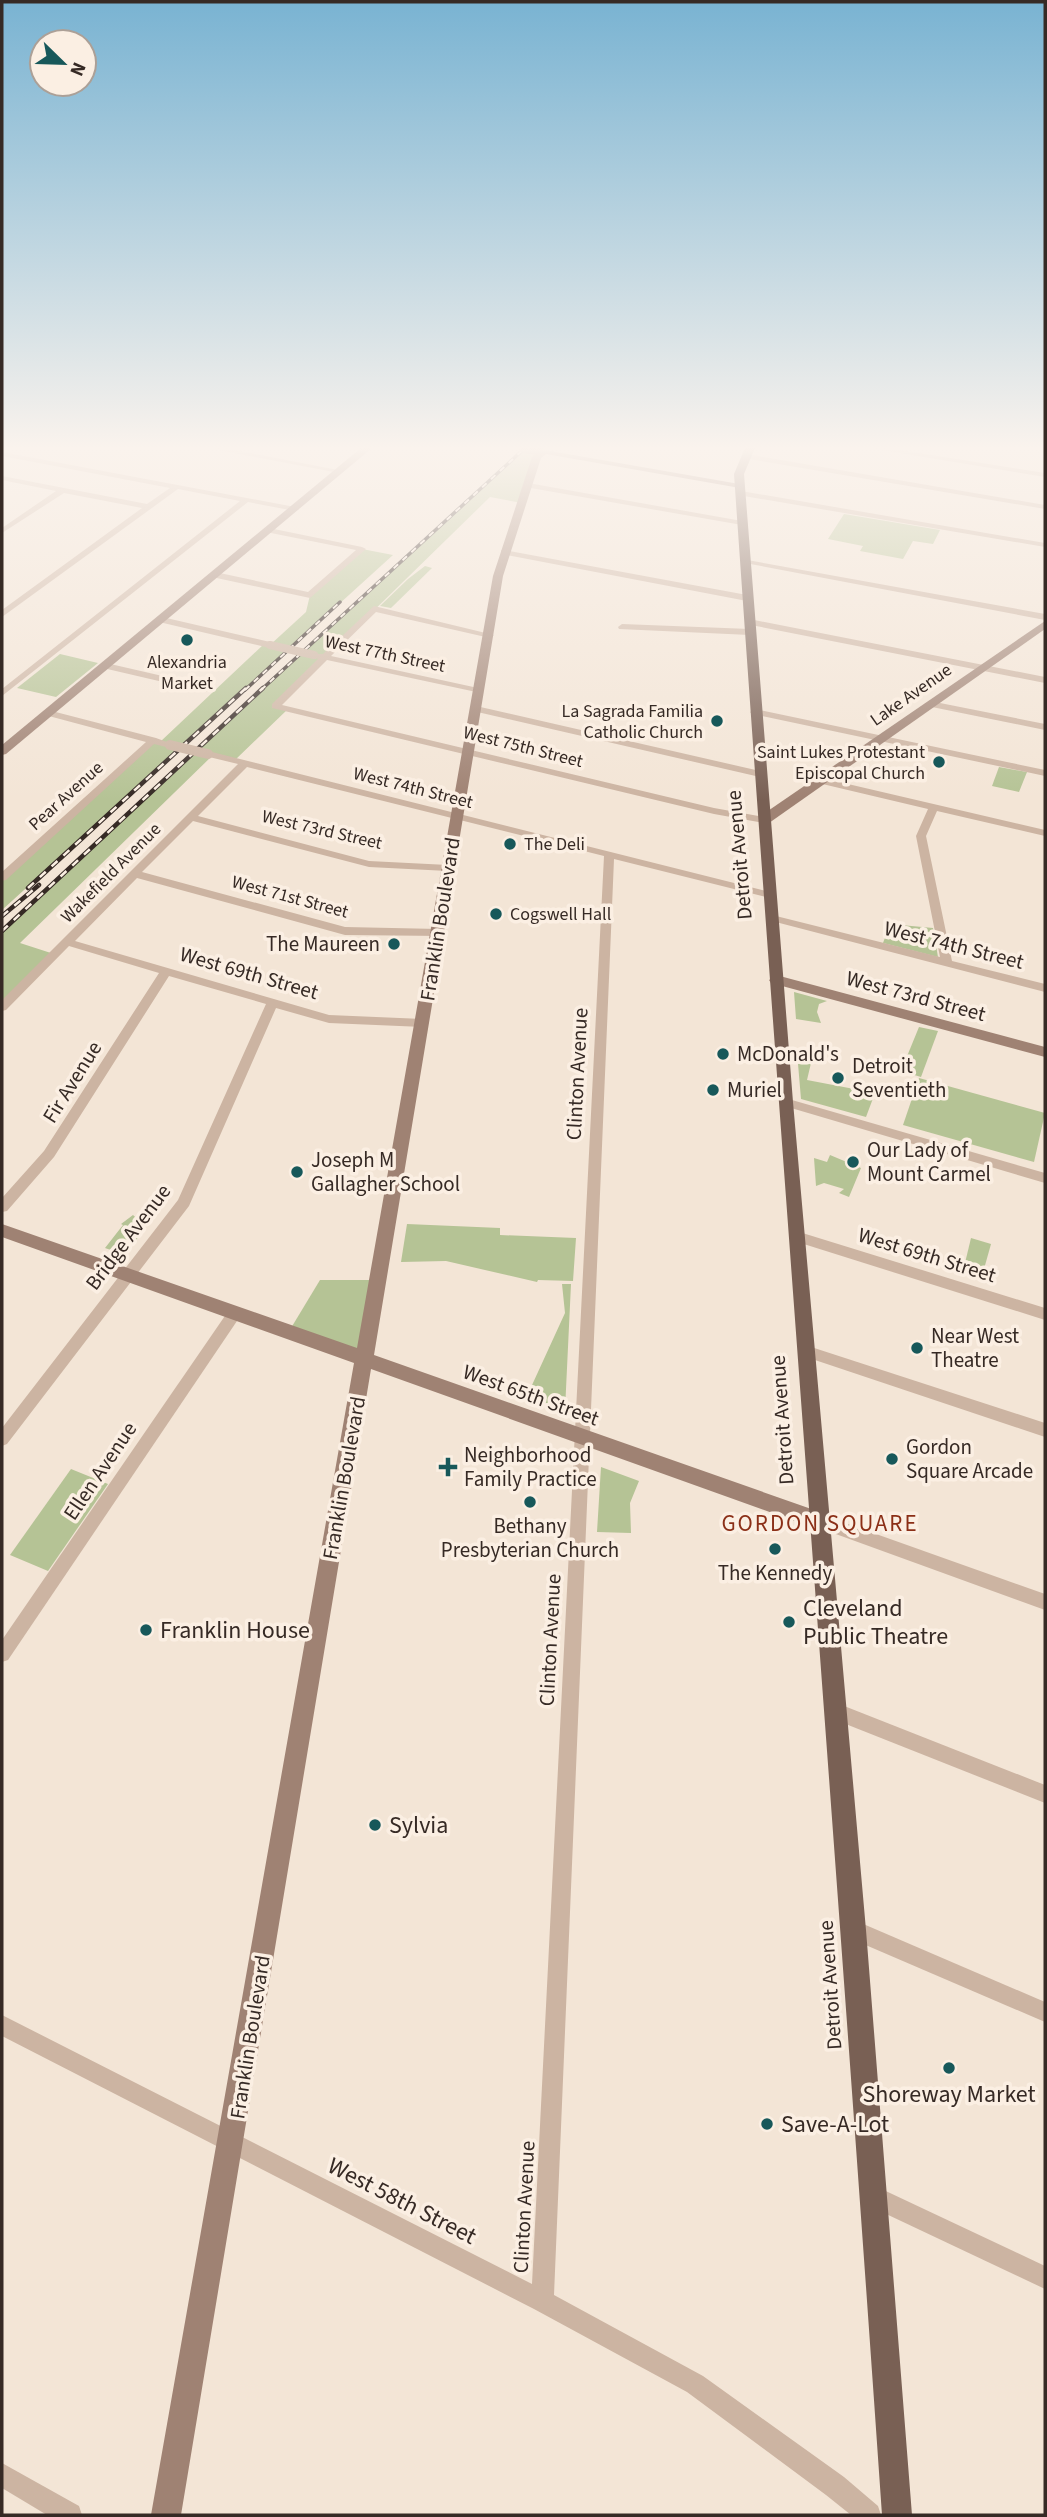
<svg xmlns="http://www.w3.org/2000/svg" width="1047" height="2517" font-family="'Source Sans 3',sans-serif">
<rect width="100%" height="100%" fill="#f3e5d6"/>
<g fill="#b5c395">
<polygon points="525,448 547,448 537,458 522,503 490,497 276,706 288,709 235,760 213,755 20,943 54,954 2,1007 2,931 300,653"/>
<polygon points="844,514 940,530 933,544 913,541 903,559 860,551 863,546 828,539"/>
<polygon points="362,549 393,555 2,910 2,878 153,740 160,742 264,644 270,645 306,612 310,595"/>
<polygon points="425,566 432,568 391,608 380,606 408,579"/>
<polygon points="60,654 98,663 56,697 17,688"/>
<polygon points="999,767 1027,772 1019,792 992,786"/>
<polygon points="890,924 933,928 938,957 883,943"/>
<polygon points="794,992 827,1001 819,1004 817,1012 821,1023 796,1019"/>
<polygon points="919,1027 938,1031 921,1077 901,1071"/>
<polygon points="797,1052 804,1053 803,1061 811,1063 807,1080 875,1093 866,1117 801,1099"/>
<polygon points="919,1078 1045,1113 1034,1162 903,1125"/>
<polygon points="830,1155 861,1168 849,1197 839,1193 844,1189 824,1183 816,1186 814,1158 827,1162"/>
<polygon points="133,1215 146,1227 125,1255 105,1248 123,1225 121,1224"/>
<polygon points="407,1224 500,1228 500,1235 576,1238 573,1281 538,1280 537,1282 446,1261 401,1262"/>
<polygon points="971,1238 991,1244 984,1269 965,1263"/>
<polygon points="320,1280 378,1280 365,1360 288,1333"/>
<polygon points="562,1284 571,1284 565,1410 527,1396 565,1313"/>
<polygon points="601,1467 639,1481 630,1503 631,1533 597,1532"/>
<polygon points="71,1469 108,1484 48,1571 10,1555"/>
</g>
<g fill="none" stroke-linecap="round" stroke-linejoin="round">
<g fill="#ccb4a2" fill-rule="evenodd">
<polygon points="208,448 224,448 343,471 339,473"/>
<polygon points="869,448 887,448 1045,473 1045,477"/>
<polygon points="2,452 295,507 299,509 295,511 248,502 2,696 2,689 240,501 178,489 2,617 2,610 142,508 64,493 2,533 2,528 56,491 2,480 2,476 147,504 170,488 2,456"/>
<polygon points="746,454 1045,505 1045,509 743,458 742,456"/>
<polygon points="528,483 742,521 746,523 742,525 525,487 525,483"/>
<polygon points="741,491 1045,543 1045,547 738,495 738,491"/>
<polygon points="269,528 362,547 366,549 310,598 212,577 212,573 215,572 308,592 356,550 266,532 265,530"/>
<polygon points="504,550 747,595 751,598 747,601 501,554 501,550"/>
<polygon points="742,559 1045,614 1045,620 745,563 742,563"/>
<polygon points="374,606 494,635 490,638 376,612 331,656 478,688 483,691 481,693 327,660 282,705 714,808 764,817 769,820 764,823 714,814 272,708 272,704 318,659 314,656 316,654 323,654"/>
<polygon points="162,617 270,642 274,645 270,648 159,622 158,620"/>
<polygon points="749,619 1045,677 1045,683 746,624 745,622"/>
<polygon points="622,624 750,629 754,632 750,635 619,629 618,627"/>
<polygon points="106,663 206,686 211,689 206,692 103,668 101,666"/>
<polygon points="930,701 1045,724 1045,730 927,706 925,704"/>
<polygon points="476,706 760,771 765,774 760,777 473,711 471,709"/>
<polygon points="755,709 1045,770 1045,776 752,714 750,712"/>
<polygon points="48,710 156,738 175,745 170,748 154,744 6,880 2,881 2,872 146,742 45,715 45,711"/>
<polygon points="208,751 774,893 775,895 770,898 614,859 554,2295 703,2376 844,2477 878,2506 881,2515 851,2515 826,2495 687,2392 534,2309 2,2036 2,2015 532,2284 604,856 247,767 198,816 369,861 448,865 453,868 448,871 369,867 193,821 142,872 345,927 439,929 445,933 443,936 345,935 137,878 75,941 329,1015 423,1019 429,1023 423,1027 329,1023 276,1008 189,1206 7,1444 2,1446 2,1428 178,1200 266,1004 169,976 54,1157 7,1211 2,1212 2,1198 44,1151 159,973 69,946 6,1010 2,1011 2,1000 238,764 205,756 203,754"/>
<polygon points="818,777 1045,830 1045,836 937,811 926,836 952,961 1045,984 1045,992 768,920 766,918 772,915 940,957 916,836 928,809 814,782 813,780"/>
<polygon points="785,1098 1045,1173 1045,1183 781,1105 779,1102"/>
<polygon points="796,1231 1045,1308 1045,1320 791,1240 789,1236 791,1232"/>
<polygon points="234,1308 239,1310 241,1314 239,1318 8,1660 2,1662 2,1640 229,1310"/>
<polygon points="805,1345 1045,1423 1045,1437 800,1355 798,1351 800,1347"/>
<polygon points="817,1513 1045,1594 1045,1610 811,1525 809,1520 811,1515"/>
<polygon points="834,1702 1045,1785 1045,1803 828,1717 825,1711 828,1705"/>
<polygon points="854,1920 1045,2002 1045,2022 847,1937 844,1930 847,1923"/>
<polygon points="873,2185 1045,2266 1045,2289 865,2204 862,2196 865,2188"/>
<polygon points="2,2463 79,2506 82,2515 47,2515 2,2488"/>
</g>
<g fill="#9f8273" fill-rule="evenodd">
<polygon points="361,448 372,448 6,754 2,755 2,745"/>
<polygon points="533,448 745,485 740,488 546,454 541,458 503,576 374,1355 817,1511 824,1514 827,1520 824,1526 817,1529 371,1369 181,2515 151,2515 354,1363 2,1237 2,1224 357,1348 493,576 532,457 536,453 533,452"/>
<polygon points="1045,621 1045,629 769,823 759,823 759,817"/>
<polygon points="776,975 1045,1047 1045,1057 771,983 769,980"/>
</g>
<path fill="#796054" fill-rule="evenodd" d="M745,448H755L744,474L793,1102L866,1930L912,2515H882C835,1834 781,1155 734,474Z"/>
<g stroke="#362a25" stroke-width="3.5">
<g id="rail-far1">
<polyline points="245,690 340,602"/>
<polyline points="261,690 525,448"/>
</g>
</g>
<g stroke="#362a25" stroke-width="4.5">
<g id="rail">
<polyline points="28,888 246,688"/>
<polyline points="2,916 39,885"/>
<polyline points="2,931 263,688"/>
</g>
</g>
<use href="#rail-far1" stroke="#fbefe3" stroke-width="2" stroke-dasharray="6" stroke-linecap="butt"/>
<use href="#rail" stroke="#fbefe3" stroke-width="2.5" stroke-dasharray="8" stroke-linecap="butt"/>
<polyline stroke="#ccb4a2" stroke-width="8" points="270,645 314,655"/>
<polyline stroke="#ccb4a2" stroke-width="10" points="170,745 208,754"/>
<polyline stroke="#9f8273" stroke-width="10" points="524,448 536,450"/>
</g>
<linearGradient id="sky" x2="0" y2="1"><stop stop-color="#79b3d2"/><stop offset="0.56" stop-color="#faf3ed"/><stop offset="1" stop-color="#faf3ed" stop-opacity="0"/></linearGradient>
<rect width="1047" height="800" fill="url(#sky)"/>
<g fill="#17585a" stroke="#fbefe3" stroke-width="2.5">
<circle cx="187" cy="640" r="7"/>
<circle cx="717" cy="721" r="7"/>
<circle cx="939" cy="762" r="7"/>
<circle cx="510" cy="844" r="7"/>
<circle cx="496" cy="914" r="7"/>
<circle cx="394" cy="944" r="7"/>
<circle cx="723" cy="1054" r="7"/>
<circle cx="838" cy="1078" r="7"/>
<circle cx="713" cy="1090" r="7"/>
<circle cx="853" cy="1162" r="7"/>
<circle cx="297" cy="1172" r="7"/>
<circle cx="917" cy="1348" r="7"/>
<circle cx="892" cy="1459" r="7"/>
<path d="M444.5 1456.5h7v7h7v7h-7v7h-7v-7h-7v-7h7z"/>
<circle cx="530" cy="1502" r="7"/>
<circle cx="775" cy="1549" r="7"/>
<circle cx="789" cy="1622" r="7"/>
<circle cx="146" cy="1630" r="7"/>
<circle cx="375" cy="1825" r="7"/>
<circle cx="949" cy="2068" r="7"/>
<circle cx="767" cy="2124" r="7"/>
</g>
<g text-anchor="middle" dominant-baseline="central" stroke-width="7" stroke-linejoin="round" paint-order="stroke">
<g font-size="18" fill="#362a25" stroke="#fbefe3">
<text transform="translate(385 654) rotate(12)">West 77th Street</text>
<text transform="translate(911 695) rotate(-35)">Lake Avenue</text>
<text transform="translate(523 747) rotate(14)">West 75th Street</text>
<text transform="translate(413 788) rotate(14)">West 74th Street</text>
<text transform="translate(66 796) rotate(-42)">Pear Avenue</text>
<text transform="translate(322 830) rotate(13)">West 73rd Street</text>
<text transform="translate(111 873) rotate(-45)">Wakefield Avenue</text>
<text transform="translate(290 897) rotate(15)">West 71st Street</text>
</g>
<g font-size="18" fill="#362a25" stroke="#fbefe3" text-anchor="end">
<text x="187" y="662" text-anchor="middle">Alexandria<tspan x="187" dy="21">Market</tspan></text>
<text x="703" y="711">La Sagrada Familia<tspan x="703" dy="21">Catholic Church</tspan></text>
<text x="925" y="752">Saint Lukes Protestant<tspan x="925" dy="21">Episcopal Church</tspan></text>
<text x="524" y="844" text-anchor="start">The Deli</text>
<text x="510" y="914" text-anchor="start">Cogswell Hall</text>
</g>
<g font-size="21" fill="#362a25" stroke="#fbefe3">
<text transform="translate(739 855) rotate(-95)">Detroit Avenue</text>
<text transform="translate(440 919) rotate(-81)">Franklin Boulevard</text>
<text transform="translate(954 945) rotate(14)">West 74th Street</text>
<text transform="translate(249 973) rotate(16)">West 69th Street</text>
<text transform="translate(916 996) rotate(15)">West 73rd Street</text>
<text transform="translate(577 1074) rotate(-87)">Clinton Avenue</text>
<text transform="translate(72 1082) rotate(-58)">Fir Avenue</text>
<text transform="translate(128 1237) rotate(-53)">Bridge Avenue</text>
<text transform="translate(927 1255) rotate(17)">West 69th Street</text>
<text transform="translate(531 1395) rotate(20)">West 65th Street</text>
<text transform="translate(782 1420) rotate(-94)">Detroit Avenue</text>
<text transform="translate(100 1471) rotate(-56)">Ellen Avenue</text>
<text transform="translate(344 1478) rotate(-80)">Franklin Boulevard</text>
<text transform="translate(550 1640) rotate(-87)">Clinton Avenue</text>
<text transform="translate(830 1985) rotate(-94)">Detroit Avenue</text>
<text transform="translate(250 2037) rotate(-81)">Franklin Boulevard</text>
<text transform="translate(524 2207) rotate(-87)">Clinton Avenue</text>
</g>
<g font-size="21" fill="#362a25" stroke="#fbefe3" text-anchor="start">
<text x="380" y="944" text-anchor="end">The Maureen</text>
<text x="737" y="1054">McDonald's</text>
<text x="852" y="1066">Detroit<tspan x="852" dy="24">Seventieth</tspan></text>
<text x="727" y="1090">Muriel</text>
<text x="867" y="1150">Our Lady of<tspan x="867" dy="24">Mount Carmel</tspan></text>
<text x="311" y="1160">Joseph M<tspan x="311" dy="24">Gallagher School</tspan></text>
<text x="931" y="1336">Near West<tspan x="931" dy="24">Theatre</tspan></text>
<text x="906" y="1447">Gordon<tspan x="906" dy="24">Square Arcade</tspan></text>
<text x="464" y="1455">Neighborhood<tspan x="464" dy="24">Family Practice</tspan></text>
<text x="530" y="1526" text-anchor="middle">Bethany<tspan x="530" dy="24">Presbyterian Church</tspan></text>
<text x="775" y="1573" text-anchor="middle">The Kennedy</text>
</g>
<g font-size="23" letter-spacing="2" fill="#8b2f17" stroke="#fbefe3">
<text x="820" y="1523">GORDON SQUARE</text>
</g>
<g font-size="24" fill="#362a25" stroke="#fbefe3" text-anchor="start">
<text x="803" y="1608">Cleveland<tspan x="803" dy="28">Public Theatre</tspan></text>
<text x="160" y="1630">Franklin House</text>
<text x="389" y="1825">Sylvia</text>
<text x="949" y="2094" text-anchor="middle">Shoreway Market</text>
<text x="781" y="2124">Save-A-Lot</text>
</g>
<g font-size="24" fill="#362a25" stroke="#fbefe3">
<text transform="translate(402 2201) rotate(27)">West 58th Street</text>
</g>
</g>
<rect width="1047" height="2517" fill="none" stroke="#362a25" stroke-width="7"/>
<g transform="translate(63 63) rotate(113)"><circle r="33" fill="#fbefe3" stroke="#aca097" stroke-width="2"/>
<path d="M0-5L12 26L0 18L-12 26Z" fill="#17585a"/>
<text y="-10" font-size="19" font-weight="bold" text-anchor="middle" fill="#362a25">N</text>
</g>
</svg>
